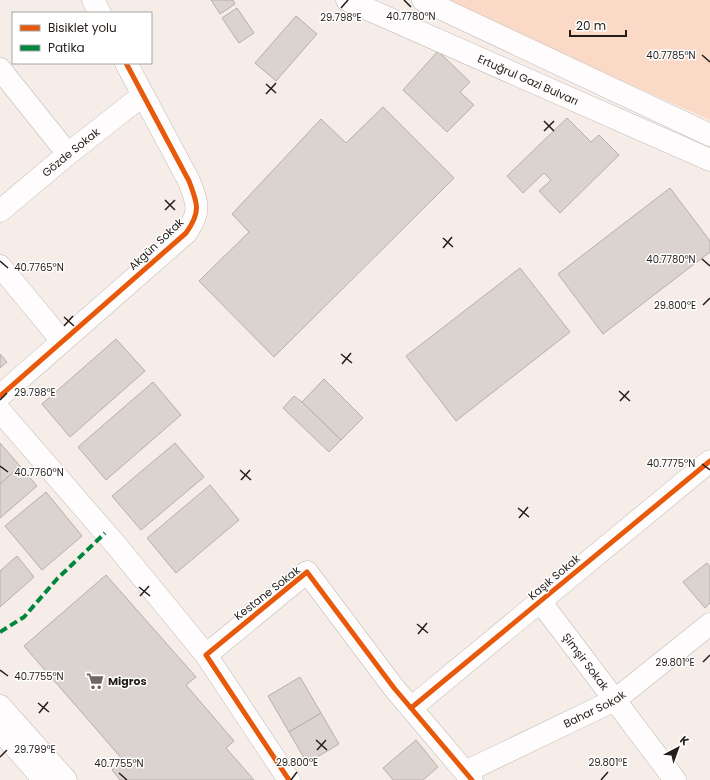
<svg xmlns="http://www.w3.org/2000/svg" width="710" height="780" font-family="Poppins,sans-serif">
<rect width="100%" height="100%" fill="#f6ede8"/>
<polygon fill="#fad9c6" points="449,0 710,0 710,120 532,41"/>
<g fill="#dbd3cf" stroke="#b7afab">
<polygon points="211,0 233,0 235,4 220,14"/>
<polygon points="237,8 254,33 239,43 222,18"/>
<polygon points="296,16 317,34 276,81 255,63"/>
<polygon points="438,51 470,82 460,92 474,105 447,132 403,90"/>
<polygon points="383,107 454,178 274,357 199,281 249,232 232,214 321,119 346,143"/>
<polygon points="567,118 591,142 599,135 619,155 560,213 539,191 551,180 544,173 523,193 507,176"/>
<polygon points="670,188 710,241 710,252 603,334 558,274"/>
<polygon points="520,268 570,332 456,421 406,356"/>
<polygon points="116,339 145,371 70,437 42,404"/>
<polygon points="0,354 7,362 0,368"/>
<polygon points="324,379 363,418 341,440 302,402"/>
<polygon points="153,382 181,415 106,480 78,447"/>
<polygon points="294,396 302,402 341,440 329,452 283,408"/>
<polygon points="0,443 20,466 0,484"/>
<polygon points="175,443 204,477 141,530 112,496"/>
<polygon points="20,466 37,486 0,518 0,484"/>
<polygon points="210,485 239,520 176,573 147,538"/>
<polygon points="46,492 82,536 42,570 5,526"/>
<polygon points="17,556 34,577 0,607 0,571"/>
<polygon points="707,563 710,567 710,603 705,608 683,582"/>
<polygon points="106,575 196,677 186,685 234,741 226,748 254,780 120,780 112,770 123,760 24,646"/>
<polygon points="300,677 321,713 289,732 268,696"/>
<polygon points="321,713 339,744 307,763 289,732"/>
<polygon points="416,740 438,767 423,780 393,780 383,768"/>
</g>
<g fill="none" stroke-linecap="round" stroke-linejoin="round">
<g stroke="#c2bbb6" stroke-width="23">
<g id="minor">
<polyline points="93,0 100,13"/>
<polyline points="0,69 68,154"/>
<path id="s1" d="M0,211L68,154L143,95"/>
<polyline points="0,266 62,341"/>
<path d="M0,396L186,233C201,212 198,204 189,181L126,63"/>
<polyline points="0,411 116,545 206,655"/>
<path id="s2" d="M540,601L675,780"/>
<polyline points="0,706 66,780"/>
<polyline points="411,708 710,461"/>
<polyline points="0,730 44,780"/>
<path id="s3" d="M465,772L615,700L710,624"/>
<polyline points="289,780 206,655 307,572 394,688 472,780"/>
</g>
</g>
<g stroke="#c2bbb6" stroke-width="23">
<g id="major">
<path id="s4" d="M347,0L710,160"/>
<polyline points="423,0 710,135"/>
</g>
</g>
<use href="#minor" stroke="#fefcfc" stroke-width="22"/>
<use href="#major" stroke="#fefcfc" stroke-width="22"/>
<polyline stroke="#00873e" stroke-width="4" stroke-dasharray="8 4" stroke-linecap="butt" points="0,632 24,617 57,579 105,533"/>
<g stroke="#fff" stroke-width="8">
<g id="cycleway">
<path d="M0,396L186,233C201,212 198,204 189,181L126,63"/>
<polyline points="411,708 710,461"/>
<polyline points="289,780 206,655 307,572 394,688 472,780"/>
</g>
</g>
<use href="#cycleway" stroke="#e8590c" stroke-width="5"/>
</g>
<path fill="none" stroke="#241d19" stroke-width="1.5" d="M404,0L411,7M341,8L348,0M702,55L710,62M266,84L276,93M266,94L276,83M544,121L554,131M544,131L554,121M165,200L175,210M165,210L175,200M443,238L453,247M443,248L452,237M702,259L710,266M0,261L8,268M703,305L710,298M64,317L74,326M64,326L73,316M341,354L352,363M342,364L351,353M619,391L630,401M0,400L7,393M620,401L629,391M702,464L710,470M0,466L8,472M240,470L251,480M241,480L250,470M518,508L529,517M519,518L528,507M139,587L150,596M140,596L149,586M417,624L428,633M418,634L427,623M703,662L710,655M0,670L8,676M38,703L49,712M39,713L48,702M316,740L327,750M317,750L326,740M0,757L7,750M119,773L127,780M291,780L297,772M601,780L608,772"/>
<defs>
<g id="supermarket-bare" transform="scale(1.38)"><path d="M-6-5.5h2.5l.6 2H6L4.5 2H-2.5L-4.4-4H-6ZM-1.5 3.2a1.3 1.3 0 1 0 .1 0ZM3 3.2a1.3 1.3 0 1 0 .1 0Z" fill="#6e6661" stroke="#fff" stroke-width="2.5" paint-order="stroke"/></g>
</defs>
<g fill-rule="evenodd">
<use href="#supermarket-bare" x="95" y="681"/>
</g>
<g text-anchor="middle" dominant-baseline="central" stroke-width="3" stroke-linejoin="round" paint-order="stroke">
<g font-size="11" fill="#241d19" stroke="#fff">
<text stroke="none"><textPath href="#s4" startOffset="198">Ertuğrul Gazi Bulvarı</textPath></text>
<text stroke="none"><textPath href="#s1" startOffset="92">Gözde Sokak</textPath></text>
<text transform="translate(156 244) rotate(-43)">Akgün Sokak</text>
<text transform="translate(554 577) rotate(-40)">Kaşık Sokak</text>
<text transform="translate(267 593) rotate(-38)">Kestane Sokak</text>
<text stroke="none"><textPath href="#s2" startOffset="76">Şimşir Sokak</textPath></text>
<text stroke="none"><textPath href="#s3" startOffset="144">Bahar Sokak</textPath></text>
</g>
<g font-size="11" font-weight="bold" fill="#241d19" stroke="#fff" text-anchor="start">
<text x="108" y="681">Migros</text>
</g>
</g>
<g font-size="10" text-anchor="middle" fill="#241d19" stroke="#fff" stroke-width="3" stroke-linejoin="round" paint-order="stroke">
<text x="411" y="20">40.7780°N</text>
<text x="341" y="21">29.798°E</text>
<text x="671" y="59">40.7785°N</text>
<text x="671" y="263">40.7780°N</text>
<text x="39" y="271">40.7765°N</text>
<text x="675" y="309">29.800°E</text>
<text x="35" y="396">29.798°E</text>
<text x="671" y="467">40.7775°N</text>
<text x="39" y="476">40.7760°N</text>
<text x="675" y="666">29.801°E</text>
<text x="39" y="680">40.7755°N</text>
<text x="35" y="753">29.799°E</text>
<text x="297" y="766">29.800°E</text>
<text x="608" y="766">29.801°E</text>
<text x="119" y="767">40.7755°N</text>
</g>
<rect x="12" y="12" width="140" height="52" fill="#ffffff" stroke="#a7a5a3"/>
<rect x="20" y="25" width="20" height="6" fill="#e8590c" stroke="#a7a5a3"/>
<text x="48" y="32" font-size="12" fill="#241d19">Bisiklet yolu</text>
<rect x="20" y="45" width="20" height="6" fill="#00873e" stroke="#a7a5a3"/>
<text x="48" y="52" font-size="12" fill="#241d19">Patika</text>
<g transform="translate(678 748) rotate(41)" stroke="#ffffff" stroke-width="3" paint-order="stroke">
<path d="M0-3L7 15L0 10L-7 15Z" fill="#241d19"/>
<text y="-6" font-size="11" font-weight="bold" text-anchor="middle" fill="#241d19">K</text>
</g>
<path d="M570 30v6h56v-6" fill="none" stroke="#241d19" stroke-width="2"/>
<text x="576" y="30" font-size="12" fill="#241d19" stroke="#ffffff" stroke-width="3" paint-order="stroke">20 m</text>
</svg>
